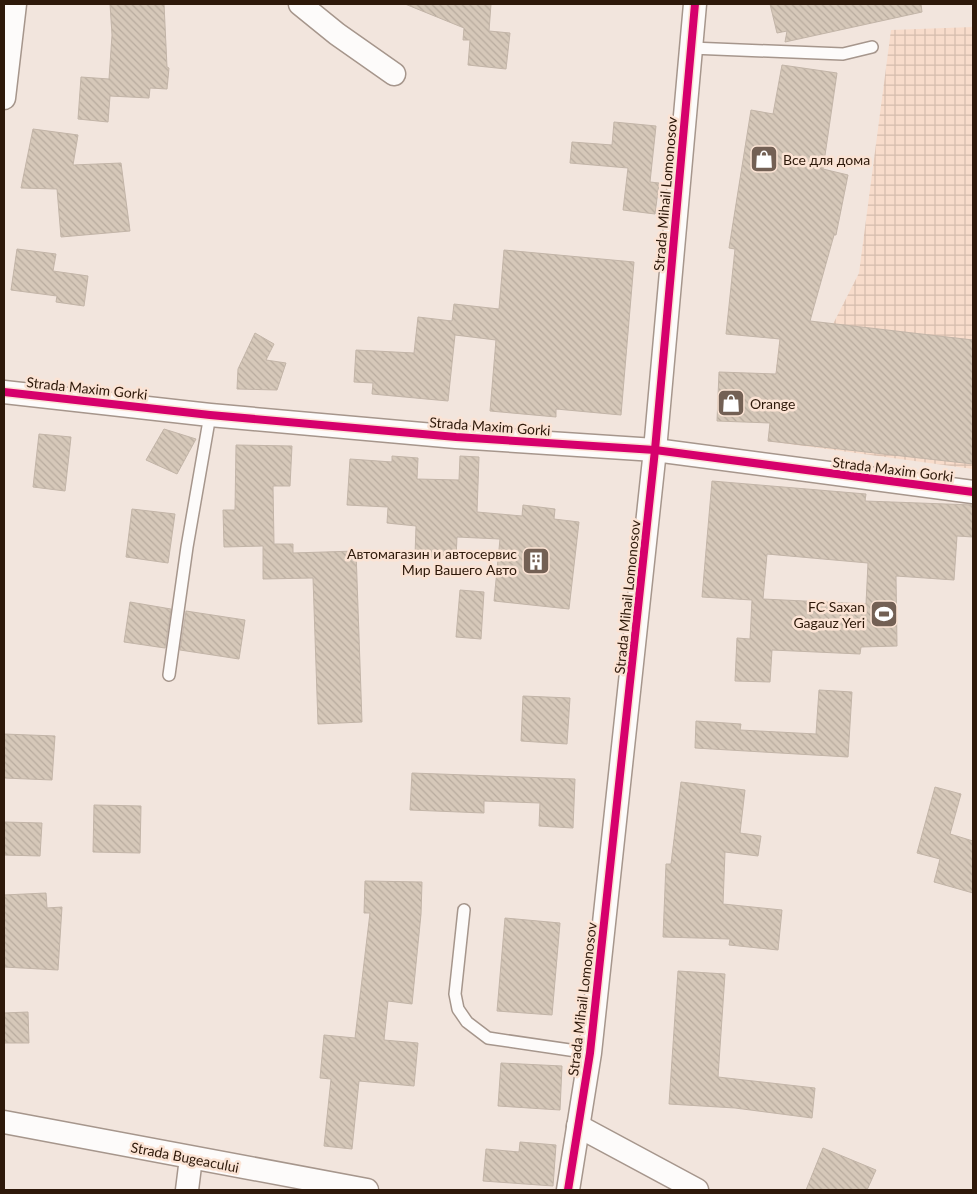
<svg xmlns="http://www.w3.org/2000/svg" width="977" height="1194" font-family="Lato,sans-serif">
<defs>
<pattern id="industrial-grid" width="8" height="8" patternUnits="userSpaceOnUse" patternTransform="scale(1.25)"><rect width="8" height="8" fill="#f8dccb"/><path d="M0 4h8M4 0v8" fill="none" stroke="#d5bcad"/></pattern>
<pattern id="building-back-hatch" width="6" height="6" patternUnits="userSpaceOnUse" patternTransform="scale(1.25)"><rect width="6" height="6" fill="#d6c8b9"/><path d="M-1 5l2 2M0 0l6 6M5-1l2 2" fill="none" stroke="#b8ab9e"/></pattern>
</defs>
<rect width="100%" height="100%" fill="#f2e5dd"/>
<polygon fill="url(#industrial-grid)" points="973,27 973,469 768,441 782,318 833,324 859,273 891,30"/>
<g fill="url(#building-back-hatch)" stroke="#c3b5a8" fill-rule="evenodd">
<polygon points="110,4 164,4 167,67 169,68 167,89 150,88 149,98 110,96 108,122 78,119 81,77 109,79 112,35"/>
<polygon points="405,4 491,4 489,31 510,33 506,69 468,65 470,40 463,40 464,28"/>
<polygon points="770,4 921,4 922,12 785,42 787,31 777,33"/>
<polygon points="782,65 837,73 823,169 848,175 836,235 834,235 810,321 973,340 973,464 768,441 770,423 717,421 719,372 776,374 780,339 726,334 735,249 729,248 751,110 773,114"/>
<polygon points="614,122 656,126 650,182 659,183 655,214 623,210 628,168 570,163 572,142 612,145"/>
<polygon points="33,129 78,135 73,165 121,163 130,231 61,237 57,189 21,188"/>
<polygon points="17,249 56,254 53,271 88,276 84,306 56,302 57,296 11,290"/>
<polygon points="504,250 634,262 621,415 556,409 556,417 490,411 496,340 455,335 448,401 372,394 373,383 354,382 356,350 414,353 418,317 452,321 454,304 499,309"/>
<polygon points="255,333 274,344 266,360 286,363 277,390 237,389 238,369"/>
<polygon points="164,429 196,439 177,474 146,460"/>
<polygon points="39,434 71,437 65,491 33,487"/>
<polygon points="236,445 292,446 290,486 273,486 274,544 293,544 293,553 356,551 362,722 318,724 313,578 263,579 263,546 224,547 223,510 235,510"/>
<polygon points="392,456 418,458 417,479 459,480 460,456 479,457 477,512 522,516 523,505 555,509 554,519 579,522 569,609 494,601 500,539 457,537 456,558 415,556 416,526 387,523 388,507 347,505 350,459 392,462"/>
<path d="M712,481L866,494L865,501L973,505V537L957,536L954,580L896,576L897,646L861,647L860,654L772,650L770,682L735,681L737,638L750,639L752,600L702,597ZM767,554L868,563L866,604L763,599Z"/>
<polygon points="132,509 175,514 168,563 126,557"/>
<polygon points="460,590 484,592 481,639 456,637"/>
<polygon points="130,602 171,609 165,648 124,642"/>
<polygon points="186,611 245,620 239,659 180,650"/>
<polygon points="819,690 852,692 848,757 695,748 696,721 741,724 740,730 816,734"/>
<polygon points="523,696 570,698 567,744 521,741"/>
<polygon points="4,734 55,736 52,780 4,778"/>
<polygon points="412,773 575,779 573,828 539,826 540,803 484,801 484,813 410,810"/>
<polygon points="681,782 745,790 740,833 761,836 758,856 725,852 723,904 782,910 778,950 729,945 730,939 663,937 666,864 671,864"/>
<polygon points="935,787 961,794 950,834 973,841 973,893 934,882 940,859 917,853"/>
<polygon points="94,805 141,806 140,853 93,852"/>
<polygon points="4,822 42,823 40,856 4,855"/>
<polygon points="365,881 422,882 421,914 412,1004 388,1001 384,1040 418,1043 414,1086 359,1081 352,1149 324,1146 331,1079 320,1078 324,1035 355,1038 370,913 364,913"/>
<polygon points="46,893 47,908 62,907 58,970 4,967 4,895"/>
<polygon points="505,918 560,923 552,1015 497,1011"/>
<polygon points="678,971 725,974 718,1077 815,1088 812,1118 735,1108 669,1104"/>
<polygon points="28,1012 29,1043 4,1043 4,1013"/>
<polygon points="501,1063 562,1066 560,1110 498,1106"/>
<polygon points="520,1142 556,1145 553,1186 483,1181 486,1149 519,1152"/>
<polygon points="823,1148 876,1170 867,1190 806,1190"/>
</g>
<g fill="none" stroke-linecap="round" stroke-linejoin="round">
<g stroke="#a6968c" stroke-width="14">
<g id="lane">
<polyline points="691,48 843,54 872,47"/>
<polyline points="169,675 187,547 210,415"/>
<polyline points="464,910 455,994 458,1009 467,1022 488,1038 590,1053"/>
</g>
</g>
<g stroke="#a6968c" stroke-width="25">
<g id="street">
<polyline points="300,4 337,34 394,74"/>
<polyline points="4,98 15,4"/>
<polyline points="4,392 210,415 456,437 655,450 973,492"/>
<polyline points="4,1122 367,1190"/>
<polyline points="578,1126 697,1190"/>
<polyline points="187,1190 191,1158"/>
<polyline points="568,1190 590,1053 655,450 695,4"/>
</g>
</g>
<use href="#lane" stroke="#fdfbfa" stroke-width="11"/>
<use href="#street" stroke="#fdfbfa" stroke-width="22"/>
<g stroke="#fbe3d4" stroke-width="11">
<g id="cycleway">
<polyline points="4,392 210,415 456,437 655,450 973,492"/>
<polyline points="568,1190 590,1053 655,450 695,4"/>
</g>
</g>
<use href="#cycleway" stroke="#d6006c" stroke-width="8"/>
</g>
<defs>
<g id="shop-square" transform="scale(1.4375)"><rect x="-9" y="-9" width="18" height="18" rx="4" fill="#736054" stroke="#fbe3d4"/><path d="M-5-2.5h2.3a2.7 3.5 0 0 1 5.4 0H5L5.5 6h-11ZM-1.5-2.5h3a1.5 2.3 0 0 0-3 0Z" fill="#fff"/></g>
<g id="building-square" transform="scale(1.4375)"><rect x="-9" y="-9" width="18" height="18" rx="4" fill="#736054" stroke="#fbe3d4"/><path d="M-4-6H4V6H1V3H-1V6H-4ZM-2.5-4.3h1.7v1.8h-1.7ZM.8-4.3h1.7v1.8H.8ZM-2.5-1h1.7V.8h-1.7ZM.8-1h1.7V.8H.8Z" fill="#fff"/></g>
<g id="stadium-square" transform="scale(1.4375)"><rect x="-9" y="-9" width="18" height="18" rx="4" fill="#736054" stroke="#fbe3d4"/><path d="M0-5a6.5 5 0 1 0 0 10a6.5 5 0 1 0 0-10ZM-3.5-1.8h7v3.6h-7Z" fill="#fff"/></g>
</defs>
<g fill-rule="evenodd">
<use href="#shop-square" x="764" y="159"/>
<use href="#shop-square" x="731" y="403"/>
<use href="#building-square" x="536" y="561"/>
<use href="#stadium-square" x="884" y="614"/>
</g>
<g text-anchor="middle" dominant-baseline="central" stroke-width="5" stroke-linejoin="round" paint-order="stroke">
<g font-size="14" fill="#2e190a" stroke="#fbe3d4" text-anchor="start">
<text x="783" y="159">Все для дома</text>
<text x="750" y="403">Orange</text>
<text x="517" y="553" text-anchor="end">Автомагазин и автосервис<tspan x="517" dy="16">Мир Вашего Авто</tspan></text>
<text x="865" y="606" text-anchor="end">FC Saxan<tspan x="865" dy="16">Gagauz Yeri</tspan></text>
</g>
<g font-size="14" fill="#2e190a" stroke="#fbe3d4">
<text transform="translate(665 194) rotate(-85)">Strada Mihail Lomonosov</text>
<text transform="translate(87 388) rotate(6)">Strada Maxim Gorki</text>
<text transform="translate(490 426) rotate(4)">Strada Maxim Gorki</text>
<text transform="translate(893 469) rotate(7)">Strada Maxim Gorki</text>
<text transform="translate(627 597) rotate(-84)">Strada Mihail Lomonosov</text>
<text transform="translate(582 999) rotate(-83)">Strada Mihail Lomonosov</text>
<text transform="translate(185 1157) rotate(11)">Strada Bugeacului</text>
</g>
</g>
<rect width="977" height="1194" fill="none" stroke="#2e190a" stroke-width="10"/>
</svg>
